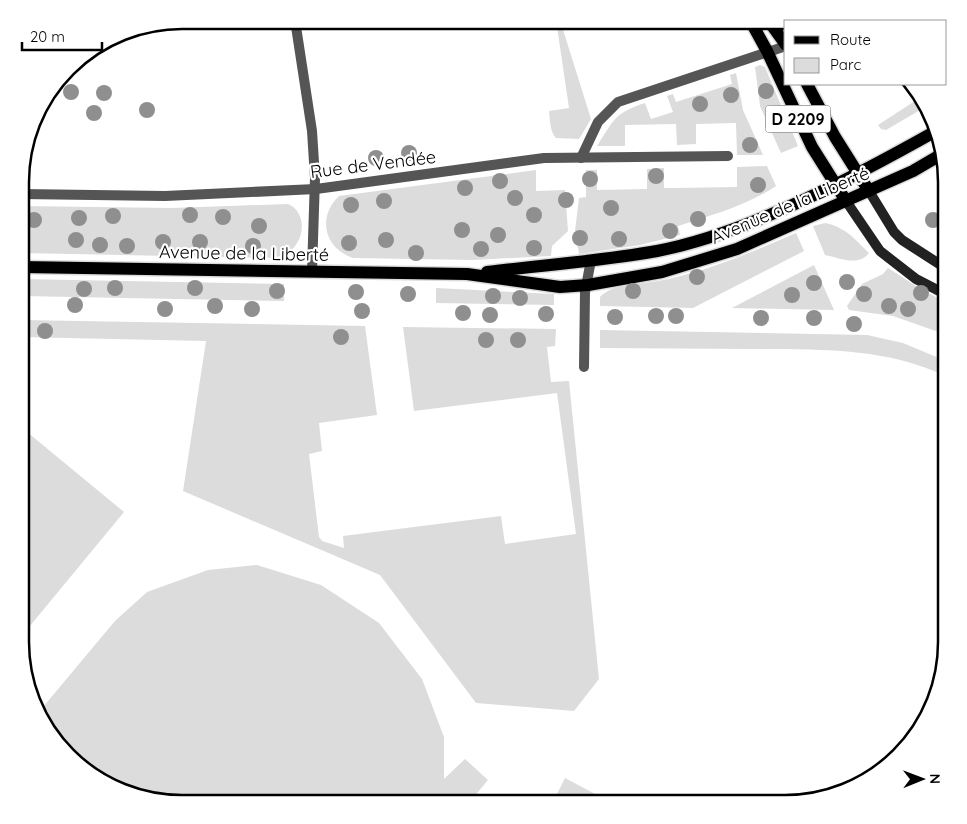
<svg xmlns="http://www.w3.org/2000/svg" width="967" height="824" font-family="Quicksand,sans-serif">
<rect width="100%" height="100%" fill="#fff"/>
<g fill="#dcdcdc">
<path d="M556,20H560L591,119L579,139L556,138C550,132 550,120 549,111L569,108Z"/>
<polygon points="760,65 765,67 798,146 781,153 760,106 755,67"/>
<path d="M736,73L743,110L763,155H737L736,123L696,124V144L677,145L676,124L625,125V146H597C614,120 614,113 645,103L651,119L673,112L667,96L673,94L676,102L732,84L730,75Z"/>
<polygon points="921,97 927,106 886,130 881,129 878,125"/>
<path d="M767,166L776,186C746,206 712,215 678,226L680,235L640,245L579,254L575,231L579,198L586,197V170H597V190L647,189V169L664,168V188H674L737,187V167Z"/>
<path d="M536,170V191L565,190L568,231L552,246L551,256L473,260L353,258C324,248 317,217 339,196Z"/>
<path d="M288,204C309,213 305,245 284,255C281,256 276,257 273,258L21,253V206L172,208Z"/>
<path d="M825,223C845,227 855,239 869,253C858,267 840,258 825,255L813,226Z"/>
<path d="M796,233L804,251L693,308L600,306V297C613,283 640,284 658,281C706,272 752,252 796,233Z"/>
<polygon points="814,265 834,310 732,308"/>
<polygon points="888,268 919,288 947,303 947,335 893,316 849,310 847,306 862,284 883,274"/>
<polygon points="21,279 284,284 284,301 21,296"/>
<polygon points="436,288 554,294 554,305 436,303"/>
<polygon points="21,320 365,326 377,415 319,423 322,451 309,454 319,537 322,541 344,548 343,536 501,516 505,544 576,534 557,393 414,411 403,327 556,329 555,346 547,347 551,382 569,381 599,679 574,711 476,703 380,575 183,491 206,341 21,337"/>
<path d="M600,330L867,335L903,343L946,361L947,377C886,347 819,350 753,349C702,349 651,348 600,348Z"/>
<polygon points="21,427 124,512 20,638"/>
<polygon points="257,565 321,585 379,623 422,679 444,737 444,779 465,759 488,780 468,804 182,804 120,792 67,756 38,713 115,621 147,592 208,570"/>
<polygon points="565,778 614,804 552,804"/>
</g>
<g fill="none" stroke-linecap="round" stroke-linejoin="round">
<g stroke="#dbdbdb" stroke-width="15">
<g id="primary">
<polyline points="750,20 767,51 812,147 846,201"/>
<polyline points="768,20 786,45"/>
<polyline points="807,84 835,137 869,191"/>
<polyline points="21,267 467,274 560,287 588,285 662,272 737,249 913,171 942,154"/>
<path d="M487,272C544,265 601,261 657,251C747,234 856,176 936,131"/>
</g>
</g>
<g stroke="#555" stroke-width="10">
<polyline points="581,158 598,122 618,102 786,46"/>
<polyline points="584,367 585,292 591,260"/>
</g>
<g stroke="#555" stroke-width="10">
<polyline points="295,20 312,131 315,178 312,271"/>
<polyline points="21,178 25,194"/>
<polyline points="21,194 165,196 316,189 544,158 728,156"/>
</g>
<g stroke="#222" stroke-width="10">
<polyline points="869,191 894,232 902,240 947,269"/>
<polyline points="846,201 880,251 916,279 947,295"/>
</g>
<use href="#primary" stroke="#000" stroke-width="12"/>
</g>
<g fill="#8f8f8f">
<circle cx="766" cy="91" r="8"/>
<circle cx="71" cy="92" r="8"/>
<circle cx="104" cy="93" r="8"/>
<circle cx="731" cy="95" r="8"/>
<circle cx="700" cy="104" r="8"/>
<circle cx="147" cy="110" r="8"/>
<circle cx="94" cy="113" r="8"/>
<circle cx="778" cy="117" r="8"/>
<circle cx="750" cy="145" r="8"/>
<circle cx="409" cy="153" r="8"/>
<circle cx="376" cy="158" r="8"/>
<circle cx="656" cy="176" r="8"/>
<circle cx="590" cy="179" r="8"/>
<circle cx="500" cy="181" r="8"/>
<circle cx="758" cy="185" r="8"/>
<circle cx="465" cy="188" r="8"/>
<circle cx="515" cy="198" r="8"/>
<circle cx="566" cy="200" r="8"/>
<circle cx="384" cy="201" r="8"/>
<circle cx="351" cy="205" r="8"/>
<circle cx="611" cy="208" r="8"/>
<circle cx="190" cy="215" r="8"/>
<circle cx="534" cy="215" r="8"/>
<circle cx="113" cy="216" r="8"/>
<circle cx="223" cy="217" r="8"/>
<circle cx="79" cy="218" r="8"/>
<circle cx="698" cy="219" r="8"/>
<circle cx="34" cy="220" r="8"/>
<circle cx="933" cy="220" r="8"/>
<circle cx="259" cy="226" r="8"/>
<circle cx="462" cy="230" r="8"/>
<circle cx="670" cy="231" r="8"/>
<circle cx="498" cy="235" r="8"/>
<circle cx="580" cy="238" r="8"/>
<circle cx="619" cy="239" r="8"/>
<circle cx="76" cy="240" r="8"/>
<circle cx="386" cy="240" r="8"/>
<circle cx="163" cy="242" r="8"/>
<circle cx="200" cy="242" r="8"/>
<circle cx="349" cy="243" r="8"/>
<circle cx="100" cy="245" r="8"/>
<circle cx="127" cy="246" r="8"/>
<circle cx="253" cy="246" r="8"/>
<circle cx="534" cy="248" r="8"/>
<circle cx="481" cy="249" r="8"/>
<circle cx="416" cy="253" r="8"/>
<circle cx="697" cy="277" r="8"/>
<circle cx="847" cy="282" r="8"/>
<circle cx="814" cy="283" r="8"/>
<circle cx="115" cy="288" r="8"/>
<circle cx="195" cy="288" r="8"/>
<circle cx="84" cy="289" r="8"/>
<circle cx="277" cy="291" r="8"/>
<circle cx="633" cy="291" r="8"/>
<circle cx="356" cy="292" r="8"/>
<circle cx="921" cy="293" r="8"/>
<circle cx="408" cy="294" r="8"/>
<circle cx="864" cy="294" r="8"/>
<circle cx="792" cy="295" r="8"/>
<circle cx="493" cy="296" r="8"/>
<circle cx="520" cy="298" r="8"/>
<circle cx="75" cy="305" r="8"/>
<circle cx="215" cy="306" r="8"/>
<circle cx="889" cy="306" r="8"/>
<circle cx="165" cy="309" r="8"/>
<circle cx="252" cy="309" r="8"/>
<circle cx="908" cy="309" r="8"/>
<circle cx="362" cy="311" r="8"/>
<circle cx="463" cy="313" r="8"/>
<circle cx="546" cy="314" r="8"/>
<circle cx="490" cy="315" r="8"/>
<circle cx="656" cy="316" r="8"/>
<circle cx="676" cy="316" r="8"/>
<circle cx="615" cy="317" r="8"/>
<circle cx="761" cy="318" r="8"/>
<circle cx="814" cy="318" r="8"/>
<circle cx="854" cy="324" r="8"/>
<circle cx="45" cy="331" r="8"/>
<circle cx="341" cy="337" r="8"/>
<circle cx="486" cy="340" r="8"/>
<circle cx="518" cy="340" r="8"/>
</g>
<g text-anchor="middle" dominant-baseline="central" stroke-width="4.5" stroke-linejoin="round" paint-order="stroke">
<rect fill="#fff" stroke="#4c4c4c" stroke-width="1" x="765.5" y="105.5" width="65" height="27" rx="4"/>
<g font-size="16" font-weight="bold" fill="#000">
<text x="798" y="119">D 2209</text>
</g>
<g font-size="18" fill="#000" stroke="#fff">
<text transform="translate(373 164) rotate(-7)">Rue de Vendée</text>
<text transform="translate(790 205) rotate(-23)">Avenue de la Liberté</text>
<text transform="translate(244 253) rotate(1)">Avenue de la Liberté</text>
</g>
</g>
<path d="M0 0H967V824H0ZM182 29H785A153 153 0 0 1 938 182V642A153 153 0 0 1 785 795H182A153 153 0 0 1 29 642V182A153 153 0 0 1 182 29Z" fill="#fff" fill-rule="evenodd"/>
<path fill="none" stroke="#000" stroke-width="2.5" d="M182 29H785A153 153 0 0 1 938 182V642A153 153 0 0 1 785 795H182A153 153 0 0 1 29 642V182A153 153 0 0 1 182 29Z"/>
<rect x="784" y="20" width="162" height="65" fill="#ffffff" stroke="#999999"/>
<rect x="794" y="36" width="25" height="8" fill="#000000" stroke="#999999"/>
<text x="830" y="45" font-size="15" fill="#000000">Route</text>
<rect x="794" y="58" width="25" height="15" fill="#dcdcdc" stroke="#999999"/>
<text x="830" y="70" font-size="15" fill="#000000">Parc</text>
<g transform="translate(922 779) rotate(89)" stroke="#ffffff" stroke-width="4" paint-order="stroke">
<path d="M0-4L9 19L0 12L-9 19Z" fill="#000000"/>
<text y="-8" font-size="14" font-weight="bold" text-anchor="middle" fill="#000000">N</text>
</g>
<path d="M22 42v8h80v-8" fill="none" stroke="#000000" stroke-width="2.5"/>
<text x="30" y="42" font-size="15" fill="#000000" stroke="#ffffff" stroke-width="4" paint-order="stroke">20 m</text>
</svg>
